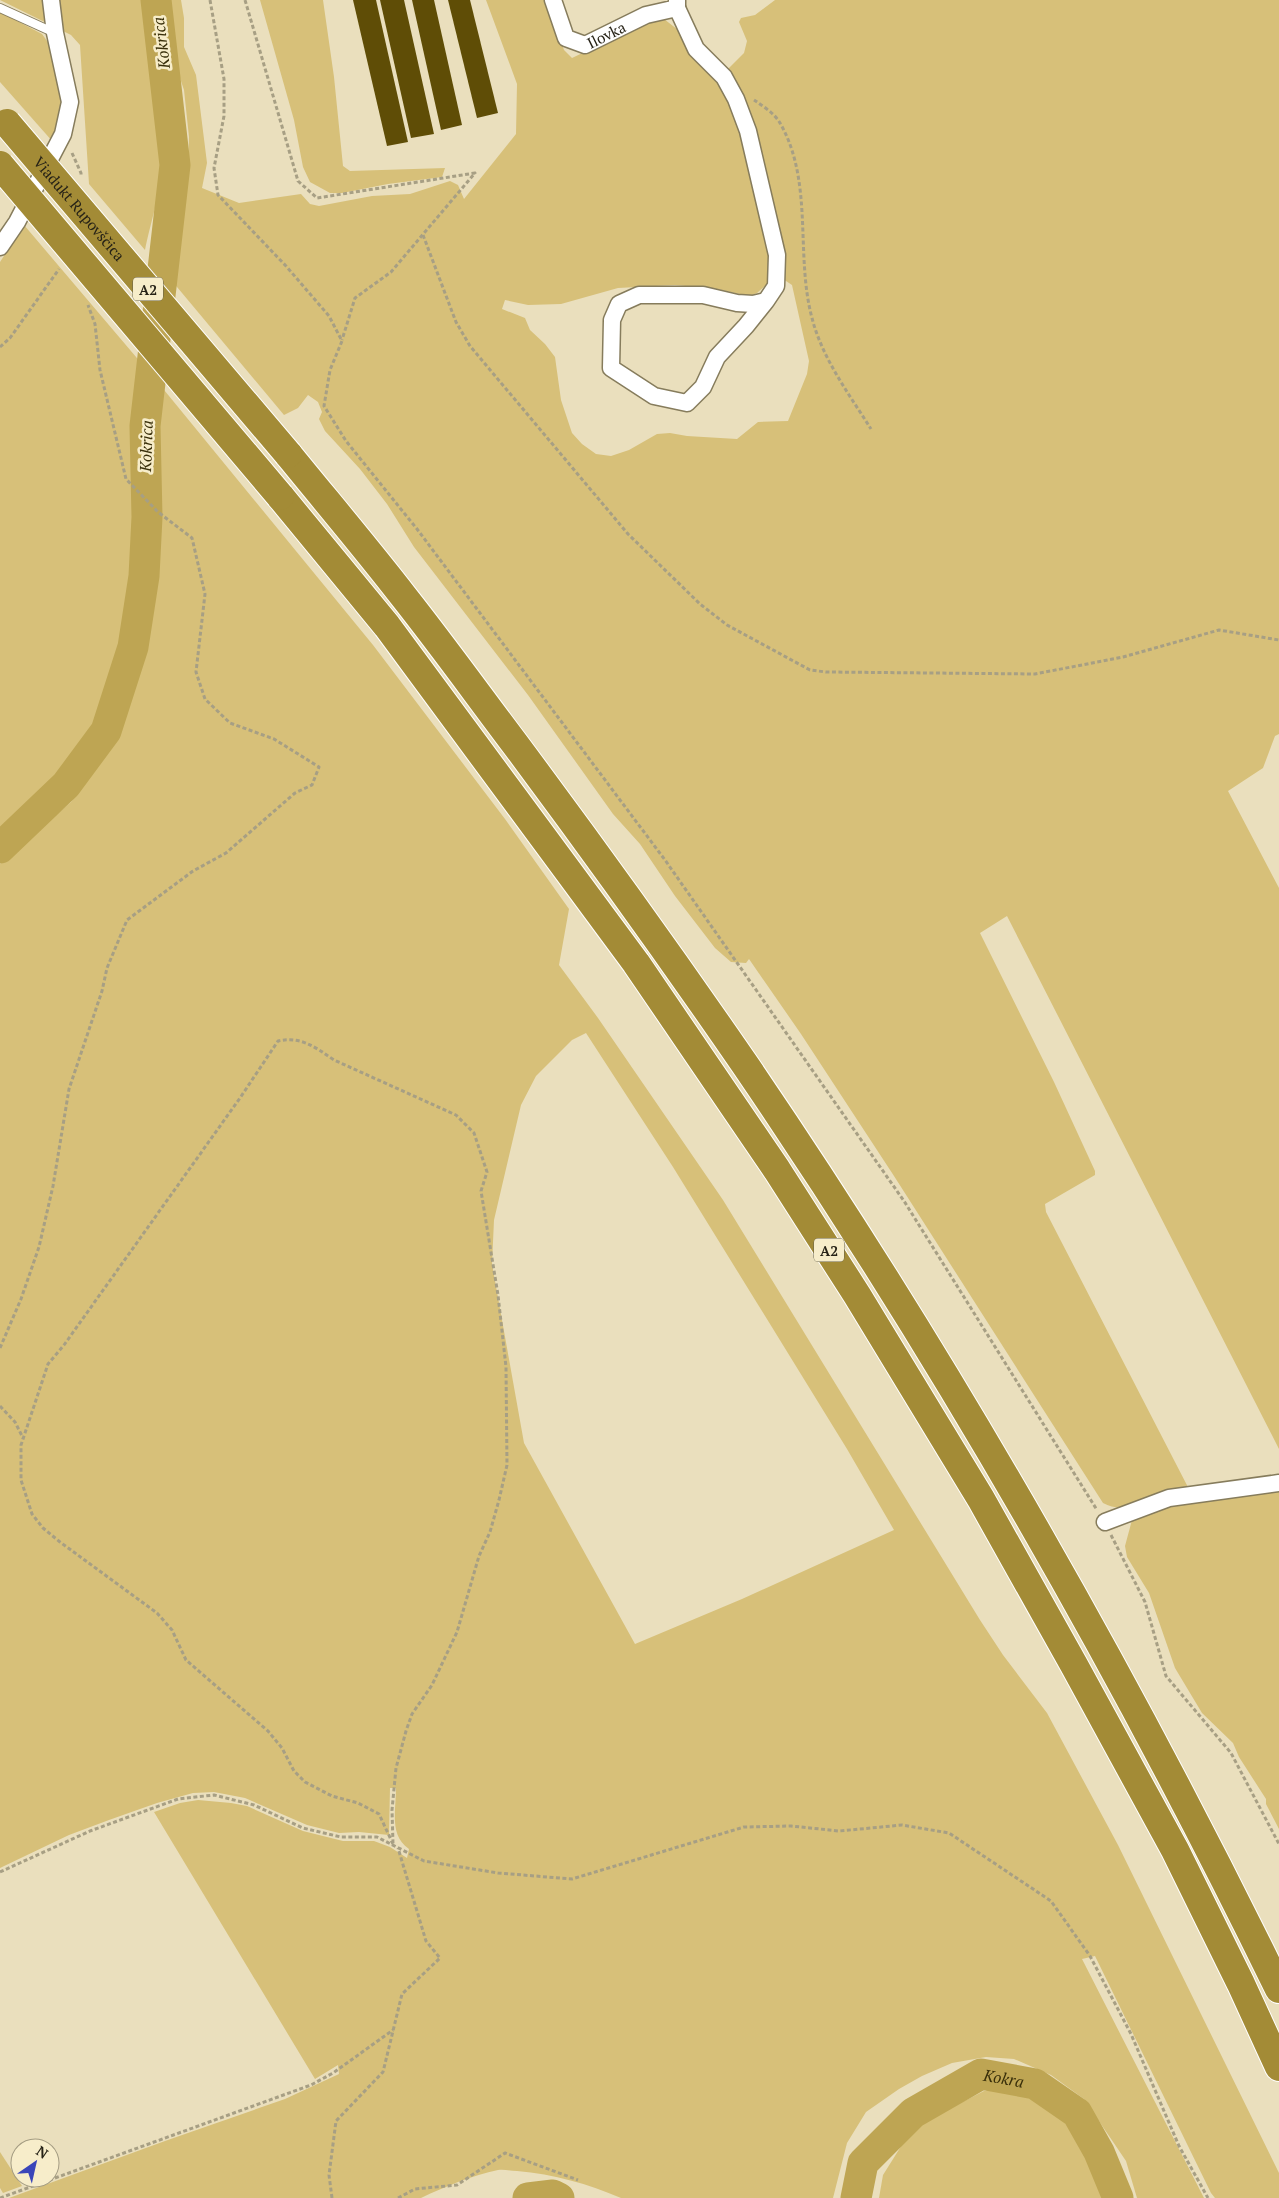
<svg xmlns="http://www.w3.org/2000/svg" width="1279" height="2198" font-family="'PT Serif',serif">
<rect width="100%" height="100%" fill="#eadfbd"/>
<g fill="#d7c079" fill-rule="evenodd">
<path d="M0,0H143C145,54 166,115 162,167C161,191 150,225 145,250L89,184L80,45L71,35Z"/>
<path d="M167,0H181L184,18V47L196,75L207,163L202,188L239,203L301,194L310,204L319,206L372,196L410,194L450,181L458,185L464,199L516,134L517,84L486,0H546L564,50L572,58L647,22L664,19L682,33L696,54L721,80L732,99L744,133L762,209L772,263L767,284L757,293L749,296L717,289L675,285L618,288L561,304L528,305L505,300L502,309L525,318L530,330L545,344L555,357L561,400L572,433L582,444L596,454L611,456L629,450L657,434L670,433L687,436L737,439L758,422L788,421L807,374L809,361L792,285L783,279L782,255L752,129L732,80L724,73L744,53L747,41L739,22L741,18L755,15L775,0H1279V734L1275,736L1263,768L1228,791L1279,888V1449L1007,916L980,933L1054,1082L1095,1171V1175L1045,1204L1046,1212L1191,1493C1184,1494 1175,1494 1168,1495C1146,1499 1125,1515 1103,1503L894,1176L801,1034L749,959L746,963L731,962L715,948L675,896L640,844L613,814L528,695L414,547L387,504L360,469L325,431L319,419L322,412L318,402L308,395L298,408L284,415L172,281L188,175L189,137L184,90L173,57L168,25Z"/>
<polygon points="260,0 323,0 334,77 343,166 350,171 445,168 442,177 388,184 342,193 330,193 310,182 303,167 294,120"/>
<polygon points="0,12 42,34 50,45 63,102 53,142 0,82"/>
<polygon points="24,225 142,364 139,395 137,478 143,516 137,574 132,598 126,646 101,728 89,746 82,752 70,767 0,836 0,262"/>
<path d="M160,385L373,645L505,819L569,909L559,965L598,1018L723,1200L980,1620L1003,1655L1047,1713L1118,1845L1279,2173V2198H1215L1211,2193L1095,1956L1082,1959L1204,2198H1137L1126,2161L1084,2099L1051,2075L1014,2059L986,2057L952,2063L922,2076L899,2089L866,2112L847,2143L833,2198H621C588,2184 554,2174 517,2171C511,2171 504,2169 498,2170C473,2175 444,2187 421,2198H9L165,2141L285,2099L339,2074L338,2065L315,2079L154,1812L180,1803L198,1800L231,1803L247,1806L303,1831L343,1841H374L390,1847L407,1858L409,1849C389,1835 396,1811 396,1788H390L389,1835L359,1832L339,1833L307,1825L245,1798L214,1792L193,1793L157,1803L109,1820L69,1835L0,1868V864L71,802L88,779L100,752L112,732L135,660L144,620L151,551L150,476ZM586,1033L673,1167L757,1303L847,1449L894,1530L742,1599L635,1644L524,1443L492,1264L494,1220L521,1105L536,1076L572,1040Z"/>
<polygon points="1279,1487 1279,1829 1266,1804 1266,1799 1239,1757 1233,1743 1202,1713 1175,1668 1149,1593 1127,1557 1125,1546 1132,1520 1153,1506"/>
<path d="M1010,2087C1021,2093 1034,2097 1045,2104C1074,2123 1095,2168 1112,2198H879L883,2175L910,2132L921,2123L984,2091Z"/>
<polygon points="0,2152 22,2186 3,2193 0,2188"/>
</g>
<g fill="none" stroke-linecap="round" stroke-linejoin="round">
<g stroke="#bea553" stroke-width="31">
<polyline points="0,848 66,785 106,731 133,647 144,576 147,517 145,426 175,165 156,0"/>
<polyline points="528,2198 553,2195 559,2198"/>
<path id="s1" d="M856,2198L863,2163L913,2113L981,2074L1035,2084L1077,2113L1099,2152L1118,2198"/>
</g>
</g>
<g fill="#5f4d06">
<polygon points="353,0 376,0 408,142 387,146"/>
<polygon points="380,0 404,0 434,134 411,138"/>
<polygon points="412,0 434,0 462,125 441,130"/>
<polygon points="448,0 470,0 498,113 477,118"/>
</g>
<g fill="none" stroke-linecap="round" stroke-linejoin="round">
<g stroke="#867c5c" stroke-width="10">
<polyline id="service" points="0,8 55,33"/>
</g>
<g stroke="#867c5c" stroke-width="19">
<g id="minor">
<path id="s2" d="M553,0L566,38L585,45L646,15L677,8V0"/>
<polyline points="677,8 696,49 724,77 736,99 748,131 777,255 776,286 766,301 753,304 737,303 703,295 639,295 619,304 612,320 611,368 654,396 687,403 703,387 717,357 746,326 766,301"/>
<polyline points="0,247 17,222 63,134 70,102 55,33 51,0"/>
<polyline points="1105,1522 1169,1498 1279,1483"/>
</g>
</g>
<g stroke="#fff" stroke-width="30">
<g id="motorway">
<path d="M288,454C327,502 367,549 404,597C442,645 478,695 515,744C594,850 671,957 746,1066C945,1358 1124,1672 1279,1989"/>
<polyline points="280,496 387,626 636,963 777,1170 857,1295 981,1499 1074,1665 1175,1850 1241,1984 1279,2067"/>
</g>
</g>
<g stroke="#a79f84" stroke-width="3" stroke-dasharray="4 2.5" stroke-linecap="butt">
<polyline points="210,0 224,79 224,116 214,168 218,195 286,266 329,316 342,341 330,370 324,406 346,441 417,529 665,860 904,1201 1097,1510"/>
<polyline points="245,0 298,181 317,198 475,173 391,272 355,298 342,340"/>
<path d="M754,100C763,106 775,114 780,123C814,182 795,255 812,318C822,358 849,394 871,429"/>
<polyline points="72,153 81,173 81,177"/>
<polyline points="423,235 456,322 470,346 628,534 700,604 727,625 810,670 826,672 1035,674 1123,657 1219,630 1279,640"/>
<polyline points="0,347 10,338 59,269"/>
<polyline points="0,1348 21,1299 39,1247 53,1186 69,1089 102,991 107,968 127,920 193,871 226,853 295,793 312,785 319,767 274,739 230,723 205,699 196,672 205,594 192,538 158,512 126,479 100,370 95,324 88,305"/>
<polyline points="0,1406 15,1422 23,1438"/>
<polyline points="1111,1535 1145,1602 1166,1676 1231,1753 1279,1844"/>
<path d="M393,1844L379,1814L358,1803L332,1796L305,1782L294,1771L282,1748L268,1731L186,1660L172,1630L157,1613L60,1542L43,1528L32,1514L21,1480V1445L48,1364L64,1345L240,1098L278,1041C301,1036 315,1047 334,1060L456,1115L474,1133L487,1172L481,1191L498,1295L506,1367L507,1465L499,1500L490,1532L479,1556L457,1632L432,1685L412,1714L406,1731L396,1768L392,1810L393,1844V1846"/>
<polyline points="0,1872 90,1831 178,1799 214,1795 254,1805 303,1828 341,1837 377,1837 424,1861 498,1873 572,1879 744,1827 791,1826 839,1831 902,1825 949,1833 1051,1901 1090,1956 1131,2034 1179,2146 1208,2198"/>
<polyline points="0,2198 311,2085 333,2073 393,2030"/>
<polyline points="332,2198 329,2175 336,2121 383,2072 402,1994 440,1958 426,1941 398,1848"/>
<polyline points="398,2198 415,2189 457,2185 505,2153 578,2180"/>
</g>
<use href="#service" stroke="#fff" stroke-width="8"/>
<use href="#minor" stroke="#fff" stroke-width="16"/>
<use href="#motorway" stroke="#a38b36" stroke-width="28"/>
<g stroke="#fff" stroke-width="30" stroke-linecap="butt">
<g id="motorway-bridge">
<path id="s3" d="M7,123L288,454"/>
<polyline points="0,165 280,496"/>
</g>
</g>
<use href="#motorway-bridge" stroke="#a38b36" stroke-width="28"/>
</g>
<g text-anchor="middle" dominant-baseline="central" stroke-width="5" stroke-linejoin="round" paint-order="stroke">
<g fill="#f7edca" stroke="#65604d" stroke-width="1">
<rect x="133" y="277.5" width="30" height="23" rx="4"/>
<rect x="814" y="1238.5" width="30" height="23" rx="4"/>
</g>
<g font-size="14" font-weight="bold" fill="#272317">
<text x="148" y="289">A2</text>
<text x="829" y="1250">A2</text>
</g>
<g font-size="15" fill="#272317" stroke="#f7edca">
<text stroke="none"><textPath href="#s2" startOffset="84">Ilovka</textPath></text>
<text stroke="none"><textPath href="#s3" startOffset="112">Viadukt Rupovščica</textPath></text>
</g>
<g font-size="16" font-style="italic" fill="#392f0a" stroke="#f7edca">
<text transform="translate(161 43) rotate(-97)">Kokrica</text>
<text transform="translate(146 446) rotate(-88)">Kokrica</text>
<text stroke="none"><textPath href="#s1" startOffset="208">Kokra</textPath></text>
</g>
</g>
<g transform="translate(35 2163) rotate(34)"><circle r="24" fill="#f7edca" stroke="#a49c82"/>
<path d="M0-4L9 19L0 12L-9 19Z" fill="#3a45b9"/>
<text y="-8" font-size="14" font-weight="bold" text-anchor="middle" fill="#272317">N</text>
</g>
</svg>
